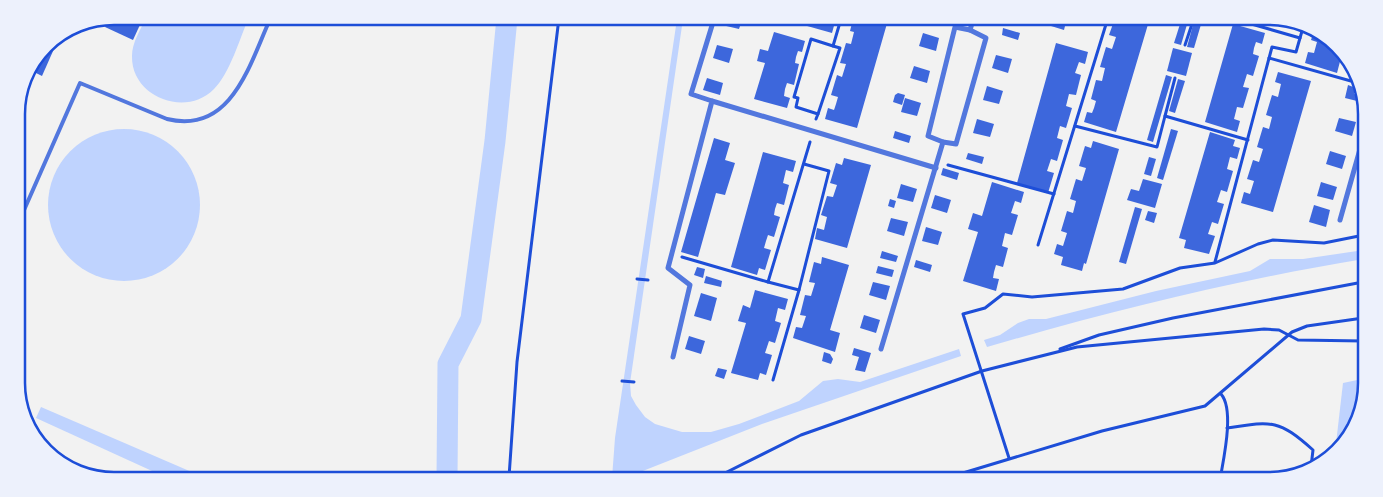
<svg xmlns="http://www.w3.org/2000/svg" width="1383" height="497" font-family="'DejaVu Sans',sans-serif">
<rect width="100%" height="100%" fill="#f2f2f2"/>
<g fill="#bfd3fe">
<path d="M147,16L249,17C240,38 230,73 214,89C186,118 131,97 132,56C132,42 141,29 147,16Z"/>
<polygon points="677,19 683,19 630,383 631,396 636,405 645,417 655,424 682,432 711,432 739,424 799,401 823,381 838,379 860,382 959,349 961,356 762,424 625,478 612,478 615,438"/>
<circle cx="124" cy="205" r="76"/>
<path d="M1364,250V259C1236,280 1111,311 987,347L984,340L1000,335L1018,323L1029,319H1046L1156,291L1250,271L1270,259H1303Z"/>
<polygon points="1362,379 1362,414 1335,452 1343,383"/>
<polygon points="41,407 201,476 163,476 36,418"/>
</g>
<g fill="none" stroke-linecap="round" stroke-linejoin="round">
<polyline stroke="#bfd3fe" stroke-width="21" points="447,477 448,364 471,319 495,141 507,18"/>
</g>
<g fill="#3d67dc">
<polygon points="144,16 133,40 105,27 109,17"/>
<polygon points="724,19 741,23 739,29 722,25"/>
<polygon points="801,19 829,19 835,22 832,33 800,24"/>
<polygon points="853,19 888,20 857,128 825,119 828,108 834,110 836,104 838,97 831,95 837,75 842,77 846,64 840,63 846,43 851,44 854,32 850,31"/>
<polygon points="1039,20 1073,20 1072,24 1066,22 1064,30 1038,22"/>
<polygon points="1114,21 1149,21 1116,132 1084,122 1087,112 1092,113 1094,108 1096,101 1091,99 1096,80 1102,81 1105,68 1100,67 1106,47 1112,49 1116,37 1109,35"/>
<polygon points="1181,21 1188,21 1181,45 1174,43"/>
<polygon points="1194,21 1202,21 1194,48 1187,47"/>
<polygon points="1283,21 1300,21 1298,26"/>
<polygon points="1233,24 1265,33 1262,44 1256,42 1254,48 1253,54 1259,56 1253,76 1247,74 1243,87 1249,88 1243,108 1237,107 1234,119 1240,121 1237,132 1205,122"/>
<polygon points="1003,28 1020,33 1018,40 1002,35"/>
<polygon points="1314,31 1343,50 1337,73 1305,63 1308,52 1314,53 1317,42 1311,40"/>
<polygon points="774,32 805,41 802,52 798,51 796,57 795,63 799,64 794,85 787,83 785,89 784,96 790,98 787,108 754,99 765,63 757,61 760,49 768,51"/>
<polygon points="61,33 42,76 28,69 49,41"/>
<polygon points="923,33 939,38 936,51 919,46"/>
<polygon points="1056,43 1088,52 1085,64 1079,62 1075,73 1081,75 1076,95 1069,94 1066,106 1072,108 1066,128 1060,126 1057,138 1063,140 1057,161 1051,159 1047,171 1054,173 1048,193 1017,183"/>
<polygon points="717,45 733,49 729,63 713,58"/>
<polygon points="1173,48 1192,53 1186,76 1167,71"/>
<polygon points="996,55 1012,59 1008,73 992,68"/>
<polygon points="914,66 930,71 927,83 910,78"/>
<polygon points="1278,72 1311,81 1273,212 1241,203 1244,192 1250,194 1254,181 1247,179 1253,160 1259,162 1263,149 1257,147 1263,127 1269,129 1272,117 1266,115 1272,95 1278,97 1281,84 1275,82"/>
<polygon points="1166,75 1172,77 1153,142 1147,140"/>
<polygon points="707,78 723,83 720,95 703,90"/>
<polygon points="1178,79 1185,81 1175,113 1169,111"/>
<polygon points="1348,85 1356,88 1354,94 1363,96 1361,102 1345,98"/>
<polygon points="987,86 1003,91 999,104 983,100"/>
<polygon points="898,93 905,95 902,105 893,102 895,95"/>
<polygon points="905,98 921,103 917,116 901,112"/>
<polygon points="1339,118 1356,122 1352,136 1335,131"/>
<polygon points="977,119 994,124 990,137 973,133"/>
<polygon points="1171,129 1178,131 1163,180 1157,178"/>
<polygon points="895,131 911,136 909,143 893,138"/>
<polygon points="1210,132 1235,140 1233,146 1240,148 1237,159 1230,157 1227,169 1233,171 1227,192 1221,190 1217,202 1224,204 1218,224 1212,222 1208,234 1215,236 1209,254 1184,248 1186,240 1179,238"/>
<polygon points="714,138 730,143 725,160 735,163 725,195 716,193 698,257 681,252"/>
<polygon points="1093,141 1119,149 1086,264 1084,263 1082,271 1061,265 1063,257 1054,254 1057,244 1063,246 1067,233 1061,231 1067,211 1073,213 1076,201 1070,199 1076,179 1082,181 1086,168 1079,166 1085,146 1091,148"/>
<polygon points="1330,151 1346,156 1342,169 1326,164"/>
<polygon points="763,152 796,161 793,172 786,170 783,183 789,185 784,205 777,203 775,209 774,215 780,217 774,237 768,235 766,241 764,248 771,250 765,270 759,268 757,275 731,267"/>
<polygon points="968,153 984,157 982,164 966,159"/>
<polygon points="1149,157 1156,159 1151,176 1144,174"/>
<polygon points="844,158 871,165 847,248 815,239 817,228 824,230 827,217 821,215 827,196 833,197 837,185 830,183 836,163 842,165"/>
<polygon points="943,168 959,173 957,180 941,175"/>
<polygon points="1143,179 1162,184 1155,208 1127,200 1131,189 1139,191"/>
<polygon points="992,182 1024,192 1021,203 1015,201 1011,213 1018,215 1012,235 1005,233 1002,246 1008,248 1003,267 996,265 994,272 993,278 999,279 996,291 963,281 978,232 968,229 973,213 982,216"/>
<polygon points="1321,182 1337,187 1333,200 1317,196"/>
<polygon points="901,184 917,189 913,202 897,198"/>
<polygon points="935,195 951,200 947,213 931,208"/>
<polygon points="890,199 896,201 894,208 888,206"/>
<polygon points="1314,205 1330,210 1326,227 1309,222"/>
<polygon points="1135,207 1142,209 1126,264 1119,262"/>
<polygon points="1148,211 1157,213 1154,223 1145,220"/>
<polygon points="891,218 908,222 904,236 887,231"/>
<polygon points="926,227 942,232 938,245 922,241"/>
<polygon points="882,251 898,256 896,262 880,258"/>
<polygon points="822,257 849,265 830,330 840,333 835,352 793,338 796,327 802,328 806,316 800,315 805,295 811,296 815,283 809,282 814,262 821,264"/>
<polygon points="916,260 932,265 930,272 914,267"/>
<polygon points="878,266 894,270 892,277 876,273"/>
<polygon points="697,267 705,269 703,278 694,275"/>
<polygon points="706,276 722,281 721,287 704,283"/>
<polygon points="873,282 890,286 886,300 869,295"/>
<polygon points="755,290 788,299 785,310 778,308 775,321 781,323 775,343 769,341 765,353 772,355 766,375 760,373 758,380 731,373 746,323 738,321 743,305 750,308"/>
<polygon points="701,293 717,298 711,321 694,316"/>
<polygon points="864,315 880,320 876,333 860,328"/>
<polygon points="689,336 705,341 701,354 685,349"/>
<polygon points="854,348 871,353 865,372 855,370 859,357 852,355"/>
<polygon points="824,352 830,354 833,359 831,364 822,361"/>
<polygon points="718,368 727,370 724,379 715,376"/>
</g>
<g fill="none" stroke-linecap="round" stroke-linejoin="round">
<g stroke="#1d4ed8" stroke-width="3">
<polyline points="1241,21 1300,38"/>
<polyline points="1185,45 1193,21"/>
<polyline points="1269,58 1358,83"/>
<polyline points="818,114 840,48 833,46"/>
<polyline points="1165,116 1175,78"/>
<polyline points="816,119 818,114 796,107 798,98 794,97 811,39 833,46 841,19"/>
<polyline points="1075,126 1157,147 1165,116 1248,140"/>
<polyline points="948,165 1054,194"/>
<polyline points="1038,245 1107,21"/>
<polyline points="682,257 768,282"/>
<polyline points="1215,262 1272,47 1296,52 1304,24"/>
<polyline points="637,279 648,280"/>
<polyline points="799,290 829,171 804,164"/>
<polyline points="1060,349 1099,335 1173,318 1363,282"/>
<polyline points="773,380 799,290 768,282 810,142"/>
<polyline points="622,381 634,382"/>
<path d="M1227,428C1272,421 1278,419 1313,450L1311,467"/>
<polyline points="1009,458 963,314 985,308 1003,294 1032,297 1123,289 1180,268 1215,263 1258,244 1273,240 1324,243 1364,235"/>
<polyline points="509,477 517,362 559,18"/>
<polyline points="715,478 801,435 982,371 1077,347 1264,329 1279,330 1298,340 1363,341"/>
<polyline points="943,479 1102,431 1205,406 1292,332 1307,326 1363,318"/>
<path d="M1220,480C1223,461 1235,410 1221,394"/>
</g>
<path stroke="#5277de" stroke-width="4" d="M17,226L80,83L167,119C232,135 250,63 271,17"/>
<g stroke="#5277de" stroke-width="5">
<polyline points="712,101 936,168"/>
<polyline points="943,142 956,144 986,38 970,30"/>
<polyline points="1340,220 1366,128"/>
<polyline points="881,349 943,142 928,136 955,27 970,30 973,20"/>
<polyline points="673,357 690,285 668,268 712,101 691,94 714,19"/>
</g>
</g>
<path d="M0 0H1383V497H0ZM114 25H1269A89 89 0 0 1 1358 114V383A89 89 0 0 1 1269 472H114A89 89 0 0 1 25 383V114A89 89 0 0 1 114 25Z" fill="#edf1fc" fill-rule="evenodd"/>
<path fill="none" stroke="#1d4ed8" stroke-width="2.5" d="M114 25H1269A89 89 0 0 1 1358 114V383A89 89 0 0 1 1269 472H114A89 89 0 0 1 25 383V114A89 89 0 0 1 114 25Z"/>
</svg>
